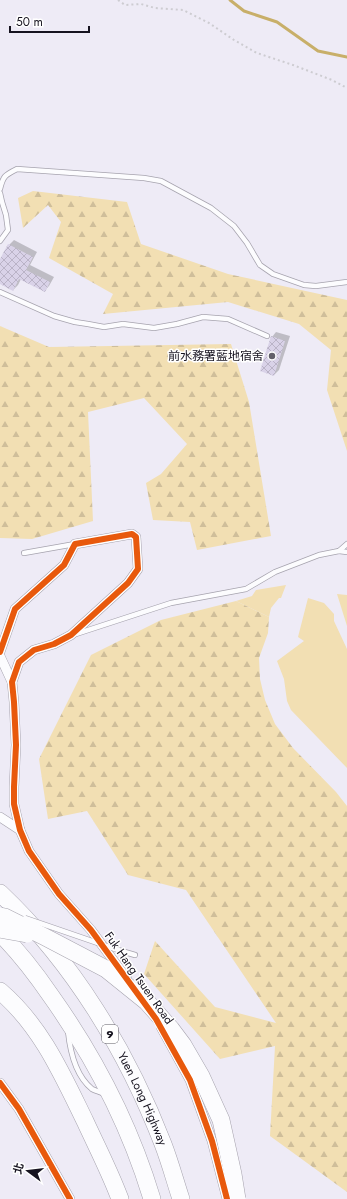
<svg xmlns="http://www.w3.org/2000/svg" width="347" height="1199" font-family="Jost,'Noto Sans TC',sans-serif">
<defs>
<pattern id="forest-firs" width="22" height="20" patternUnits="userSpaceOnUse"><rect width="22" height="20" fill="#f2dfb3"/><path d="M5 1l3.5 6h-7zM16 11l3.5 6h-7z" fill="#cfbe9a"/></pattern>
<pattern id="building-cross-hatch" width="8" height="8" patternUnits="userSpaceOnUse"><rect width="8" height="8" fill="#d9d2e8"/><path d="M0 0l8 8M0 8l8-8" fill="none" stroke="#bab3c7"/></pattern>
</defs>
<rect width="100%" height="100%" fill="#eeebf6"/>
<g fill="#f2dfb3">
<polygon points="286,585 281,598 279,598 271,608 269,617 236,601 252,596 256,590"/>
<polygon points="337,594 347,595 347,626"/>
<polygon points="308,598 324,603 334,614 334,621 347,649 347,768 291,710 287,701 284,679 277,661 304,641 298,637"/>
</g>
<g fill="url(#forest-firs)">
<polygon points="33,191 127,202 141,244 228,274 347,300 347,451 327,390 331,350 299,324 228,302 103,314 113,294 49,258 61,222 48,205 23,228 18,198"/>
<polygon points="0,326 49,347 231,344 249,402 271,536 197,550 190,522 153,520 146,483 161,474 187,444 144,398 88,412 93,521 32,539 0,538"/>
<polygon points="236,601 269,617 268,633 259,658 260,679 265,700 275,724 293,748 336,792 347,806 347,1192 270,1136 275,1046 220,1059 144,974 155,941 215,1007 276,1023 186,890 128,875 87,811 48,819 39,759 91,655 161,620"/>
</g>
<g fill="#0003">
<polygon points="14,240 37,252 30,265 54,277 49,286 44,291 21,279 18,285 13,290 0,283 0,262 9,245"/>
<polygon points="276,332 290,336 279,370 274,375 272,337"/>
</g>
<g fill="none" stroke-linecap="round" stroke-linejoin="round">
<polyline stroke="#c8af69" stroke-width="3" points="230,0 244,11 277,22 318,51 347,57"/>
</g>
<g fill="url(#building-cross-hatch)">
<polygon points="8,244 33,257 26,270 50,282 45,292 19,279 13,291 0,284 0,259"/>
<polygon points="271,336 285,341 274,376 260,371"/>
</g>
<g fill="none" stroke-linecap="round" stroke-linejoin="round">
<g stroke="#a6a3ae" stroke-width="6">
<g id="lane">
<path d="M0,189C3,176 5,175 17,169L116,176L144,178L161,181L211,208L234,226L247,243L260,265L273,274L304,285L316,286L347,282"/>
<polyline points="0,193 2,202 6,215 8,230 0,241"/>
<polyline points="0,292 54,316 75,322 88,324 104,327 123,324 154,328 177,324 203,317 228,319 267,336"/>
<polyline points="339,551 347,552"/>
<polyline points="24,553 75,544"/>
<polyline points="76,634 171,603 246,589 275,572 319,555 339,551 347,544"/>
<polyline points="118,950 135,955"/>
<path d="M68,1031C70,1051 76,1076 92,1089C96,1091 100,1092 104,1094"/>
</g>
</g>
<g stroke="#a6a3ae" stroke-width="10">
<g id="street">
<polyline points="0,652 15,609 64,565 75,544 132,534 136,537 138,569 128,583 71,635 54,644 34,650 19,662 12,682 14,702 16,745 14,787 14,804 20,830 29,851 59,894 91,930 127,979"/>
<polyline points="0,656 12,682"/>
<polyline points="0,817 20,830"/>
<polyline points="161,1027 190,1080 212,1141 227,1199"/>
<polyline points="0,1083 19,1109 70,1199"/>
</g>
</g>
<g stroke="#a6a3ae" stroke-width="18">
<g id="highway">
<path id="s1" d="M0,893C73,962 127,1051 163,1144C170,1162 175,1181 181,1199"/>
<path d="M0,933C19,952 36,974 51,996C95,1058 130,1126 152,1199"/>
<path d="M0,991C41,1026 62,1074 85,1121C97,1147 110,1172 120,1199"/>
</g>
</g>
<polyline stroke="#cdccd1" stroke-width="2" stroke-dasharray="2 3" stroke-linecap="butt" points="118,0 125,5 141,4 155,8 183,10 209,23 234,40 257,53 293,65 332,80 347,88"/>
<use href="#lane" stroke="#fcfcfe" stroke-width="4.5"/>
<use href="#street" stroke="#fcfcfe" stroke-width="9"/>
<use href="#highway" stroke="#fcfcfe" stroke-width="17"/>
<g stroke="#a6a3ae" stroke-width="6" stroke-linecap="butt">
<polyline id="lane-bridge" points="25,918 118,950"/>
</g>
<g stroke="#a6a3ae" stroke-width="18" stroke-linecap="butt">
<g id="highway-bridge">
<polyline points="0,916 5,917 45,937 106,969 147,1002 171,1029 183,1045 201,1076 221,1120 233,1174 237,1199"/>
<polyline points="0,929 27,934"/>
</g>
</g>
<use href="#lane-bridge" stroke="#fcfcfe" stroke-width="4.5"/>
<use href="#highway-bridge" stroke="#fcfcfe" stroke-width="17"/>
<g stroke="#fff" stroke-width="8">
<g id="cycleway">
<polyline points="0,652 15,609 64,565 75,544 132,534 136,537 138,569 128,583 71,635 54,644 34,650 19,662 12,682 14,702 16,745 14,787 14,804 20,830 29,851 59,894 91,930 156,1019 190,1080 212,1141 227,1199"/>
<polyline points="0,1083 19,1109 70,1199"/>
</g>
</g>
<use href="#cycleway" stroke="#e8590c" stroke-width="6"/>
</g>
<circle fill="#625f6a" stroke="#fff" stroke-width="1.5" cx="272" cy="356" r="4"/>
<g text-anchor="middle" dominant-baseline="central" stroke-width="3" stroke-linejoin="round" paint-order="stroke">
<rect fill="#fff" stroke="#5c5a62" stroke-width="1" x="102" y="1025" width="16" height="18" rx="3"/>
<g font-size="11" font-weight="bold" fill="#16131f">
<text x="110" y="1034">9</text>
</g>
<g font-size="12" fill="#16131f" stroke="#fff" text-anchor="end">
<text x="264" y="356">前水務署藍地宿舍</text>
</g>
<g font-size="12" fill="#16131f" stroke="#fff">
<text transform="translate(139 978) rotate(55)">Fuk Hang Tsuen Road</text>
<text stroke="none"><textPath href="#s1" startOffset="252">Yuen Long Highway</textPath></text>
</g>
</g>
<g transform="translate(28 1171) rotate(285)" stroke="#ffffff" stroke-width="3" paint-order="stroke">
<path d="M0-3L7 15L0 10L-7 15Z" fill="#16131f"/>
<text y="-6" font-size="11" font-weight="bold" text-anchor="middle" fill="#16131f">北</text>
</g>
<path d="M10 26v6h79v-6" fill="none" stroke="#16131f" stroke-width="2"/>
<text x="16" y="26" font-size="12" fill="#16131f" stroke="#ffffff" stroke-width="3" paint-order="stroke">50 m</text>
</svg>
